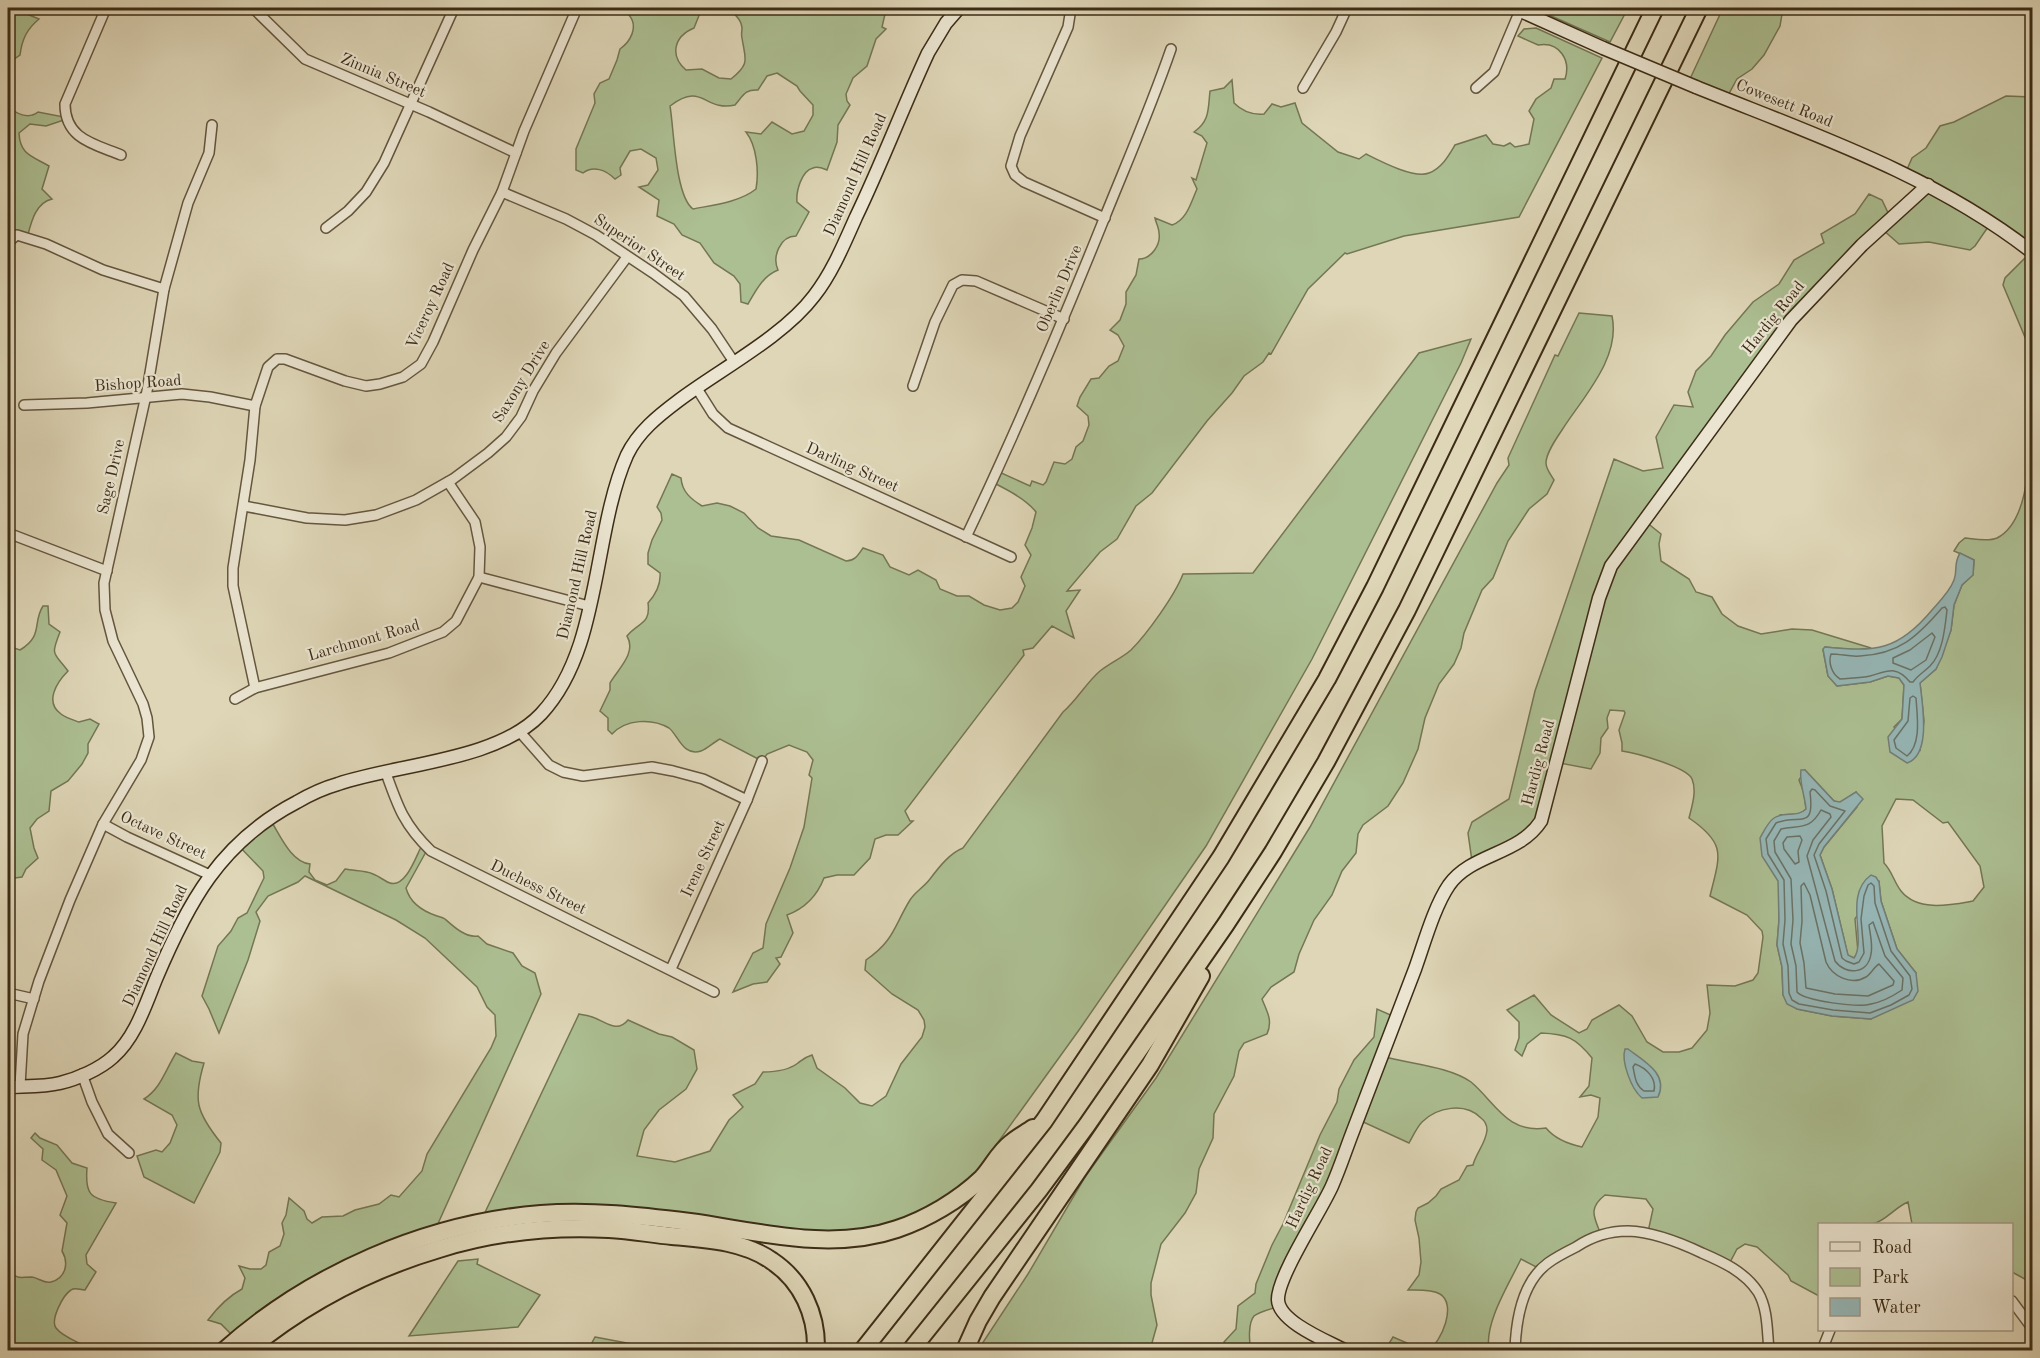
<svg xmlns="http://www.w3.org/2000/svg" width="2040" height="1358" font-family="'Old Standard TT',serif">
<rect width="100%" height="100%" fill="#ded6b7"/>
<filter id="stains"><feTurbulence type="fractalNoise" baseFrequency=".00333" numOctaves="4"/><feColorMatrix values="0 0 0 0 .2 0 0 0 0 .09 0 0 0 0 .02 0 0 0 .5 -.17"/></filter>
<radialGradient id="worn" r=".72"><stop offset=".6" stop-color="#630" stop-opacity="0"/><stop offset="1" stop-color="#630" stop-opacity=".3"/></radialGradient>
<g fill="#acbf92" stroke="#747654" stroke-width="1.5" fill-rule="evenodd">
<path d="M8,8H15L17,10L39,19C27,29 22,39 20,55L10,62L8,67Z"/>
<path d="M632,8H702L694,28C673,37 670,56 686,70L702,69L719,78L731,79C751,63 745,59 742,38C741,35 742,31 742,28C741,18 733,12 725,8H891L885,14L882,27L886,29L876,39L867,66L853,78L846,94L847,101L850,105L838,125L837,142L827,170C822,168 818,166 813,168C801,171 796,192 797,202L809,212L796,236C780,236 772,257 778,270C763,276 756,290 748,304L741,302L740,284L734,276L714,263L700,243L682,235L674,224L657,216L659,200L639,187L648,185L658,170L656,158L641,149L630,151L620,168L621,175L615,179C606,170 593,165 583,173L576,170V149L595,103L594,94L600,83L609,79L617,60L620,49C630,42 639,27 629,15ZM777,73L797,86L800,91L813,105V115L804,131L792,134L772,122L761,134L746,132C757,146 759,172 756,189C740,202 713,205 693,209C675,196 674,129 670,106C703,81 704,112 735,105C743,96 745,89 758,90L767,76Z"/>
<polygon points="1533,8 1628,8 1610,42"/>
<polygon points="1723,8 1783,8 1780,26 1764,55 1752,69 1737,79 1727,97 1689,81"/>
<path d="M1536,28L1602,58L1519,217L1404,236L1347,254L1345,253L1308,289L1271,354L1269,353L1263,362L1244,376L1232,393L1207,421L1152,493L1136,506L1117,539L1100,552L1067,591L1080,590L1066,611L1074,638L1052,626L1033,648L1023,650L1024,655L905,811L910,821H913L898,835H886L875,839L870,858L854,875H837L824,878C817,896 806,908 787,915L793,933L781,957L776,958L780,964L767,982L753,984L733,992L753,953L763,948L766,924L790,868L804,827L812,778L809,775L813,760L807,752L789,745L767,754L762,761L720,739C714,742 707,749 701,751C683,757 678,735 669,728C652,718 626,719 612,734L608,730V718L600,711L610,690V683C618,669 637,653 627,636C638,622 651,625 648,603C656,594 661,584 660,573L648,564V553L652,540L662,520L661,513L657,507L672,474L681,478C682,492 691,499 702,506L717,503L730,506L744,513L758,528L771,536L799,540L846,561C855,561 858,555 863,548L883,555L890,567L909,575L918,570L936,580L940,589L957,596H969L984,605L1000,610L1012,608L1018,602L1025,586L1021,577L1031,555L1025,545L1032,528L1036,512C1026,499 1006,489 992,482L997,471L1030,486L1032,481L1043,485L1046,482L1054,462L1065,464L1072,459L1076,447L1083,441L1089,425L1088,416L1077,406L1080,397L1091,379L1099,378L1109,366L1118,361L1124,346L1118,335L1110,330L1120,320L1126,304V292L1136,275L1139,259C1151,259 1161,245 1159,233C1159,228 1156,223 1155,218L1172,225C1187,220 1191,202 1197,189L1192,178L1196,180L1207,143L1202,136L1194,132C1210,121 1208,109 1210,91L1224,88L1232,80L1234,103C1242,111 1253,115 1264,114L1272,104L1281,107L1295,103L1302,123L1338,152L1359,159L1366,154C1380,161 1414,179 1429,173C1442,168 1449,155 1455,145L1486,135L1493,144L1504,146L1510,143L1515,147L1529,144L1534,119L1529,111L1536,99L1551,88L1554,79H1565C1571,61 1560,41 1538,45L1518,36L1524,29Z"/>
<path d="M2006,96L2032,97V394V372L2027,342L2003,285L2005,278L2030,253L1990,224L1975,246L1970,250L1929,242L1899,244L1882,229L1825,283L1645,521L1661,534L1659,544L1661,561L1689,579L1696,592L1712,597L1722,614L1738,626L1761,634L1792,629L1812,630L1871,648L1858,650L1825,647L1823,650L1828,676L1837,686L1870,682L1888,676L1899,678L1904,685L1902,719L1894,727L1920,750L1924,721L1920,683L1936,669L1951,630L1954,605L1962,585L1973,575L1974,560L1954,551L1959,543L1965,538C1975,539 1988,542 1997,538C2031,521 2029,451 2032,418V1283L2012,1272V1224H1912L1908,1202C1895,1207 1885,1222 1872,1224C1858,1228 1835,1224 1820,1224L1819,1296L1791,1281L1788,1275L1757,1247L1745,1244L1737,1249L1728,1266L1648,1232L1653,1209L1646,1199L1605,1195C1587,1209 1595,1218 1601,1235L1540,1269L1521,1259C1509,1284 1484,1323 1489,1350H1428C1442,1342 1457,1304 1440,1294C1432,1289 1417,1290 1408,1290L1419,1275L1421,1262L1419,1238L1415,1220L1416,1212L1418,1208L1428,1203L1436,1196L1441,1189L1459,1180L1467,1166L1473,1165C1476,1153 1486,1143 1487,1130C1487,1125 1485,1121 1481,1118C1465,1102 1437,1107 1422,1122C1417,1127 1413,1136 1409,1143L1359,1120L1280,1287L1277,1307C1271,1309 1259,1312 1254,1316C1248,1323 1249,1342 1251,1350H1225L1224,1342L1236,1329L1238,1306L1255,1293L1256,1284L1272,1245L1283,1224L1320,1135L1337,1102L1339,1089L1354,1060L1374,1037L1377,1009L1395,1017L1382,1056C1408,1064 1449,1066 1471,1082C1495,1102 1507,1134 1546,1128C1555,1139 1568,1144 1582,1147L1598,1117L1600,1098L1591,1095L1580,1097L1589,1086L1592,1058C1576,1038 1567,1034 1541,1033L1527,1044L1522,1056L1515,1050L1519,1038V1022L1507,1010L1534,995L1551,1015L1579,1033L1587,1029L1592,1020L1619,1005L1632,1016L1647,1042L1663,1052H1679L1692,1048L1707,1030L1710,1013L1707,985L1735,986L1753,980L1758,973L1763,937L1762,931L1747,915L1710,896C1720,855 1727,844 1689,818C1692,806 1697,791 1692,779C1687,767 1636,753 1622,751V743L1619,730L1625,713L1624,711L1610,710L1607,718L1608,728L1601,738L1600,753L1591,769L1560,763L1544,812L1526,838L1473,868L1468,833L1472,822L1509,799L1535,691L1614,459L1643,471L1663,468L1656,437L1674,405L1693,407L1688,392L1696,371L1711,356L1725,335L1753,302L1779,284L1794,260L1824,243L1821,234L1855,214L1869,194L1882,200L1891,219L1922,191L1905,174L1912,158L1926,148L1940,126L1954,122ZM1805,770L1834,801L1840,803L1856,792L1857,807L1824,847L1820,855L1832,889L1848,956L1854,958L1858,952L1855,919L1879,882L1881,901L1897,949L1916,973L1871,1019L1832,1016L1797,1009L1783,995L1782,967L1777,945L1779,920L1780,815L1801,814L1806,809L1804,793L1799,780ZM1896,799L1913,800L1943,823L1948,822L1980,866L1984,887L1973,901C1950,905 1918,912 1901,891C1894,882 1892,871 1884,863L1882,826Z"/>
<path d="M8,107C17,114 28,120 38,112L64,117V120L46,126L30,124L19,133C20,155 32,156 49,166L42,189L52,199C35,203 31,223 27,238L8,241Z"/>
<path d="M1579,313L1612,316C1621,358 1583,397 1562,430C1556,439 1546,453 1546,463C1546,469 1551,475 1554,480L1547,494L1529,509L1508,541L1493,578L1482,590L1464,633L1461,648L1454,664L1439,684L1425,718L1418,749L1403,783L1388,806L1363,825L1358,834L1356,853L1342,871L1332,895L1314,920L1299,954L1294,972L1271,987L1262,999C1267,1012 1273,1020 1267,1034L1244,1043L1239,1051L1234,1076L1214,1114L1213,1138L1199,1169L1196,1193L1185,1213L1161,1244L1151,1283V1295L1157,1325L1150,1350H978L1028,1274L1085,1177L1156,1078L1310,827L1497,483L1509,465L1508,458L1555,355L1558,356Z"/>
<path d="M1471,339L1461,363L1312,659L1206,846L1079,1030L960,1195L852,1239L480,1223L579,1014C583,1015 586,1015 589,1016C603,1019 616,1035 628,1020L659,1034L672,1037L694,1050L697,1069L686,1089L659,1110L644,1130L637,1156L675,1162L710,1151L729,1120L743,1107L733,1095L755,1084L763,1072C775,1072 789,1070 798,1063C803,1059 805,1057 812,1055L817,1068L845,1088L860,1103L872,1106L886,1096L901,1064L922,1037L925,1027L924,1020L918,1010L892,994L865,970L866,960C894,941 894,926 910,900C915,892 924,887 930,879C939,867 950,853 963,848L1063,712C1077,700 1086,683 1100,671C1110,663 1122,658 1131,650C1147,634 1175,595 1183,574L1253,573L1419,353Z"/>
<path d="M43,606H48L49,624L60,632C50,657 54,652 68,671C57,682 44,702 61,714C66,718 73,720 79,722L90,719L99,724L88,744V753L82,764L68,781L51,791L49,811L37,819L30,828L34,848L38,858L26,869L22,877L8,879V646L20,650C44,635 32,623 43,606Z"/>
<path d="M271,821C280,835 291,862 310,864L309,872L315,880L327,885L336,881L345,869C354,871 366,870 373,874C379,876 384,881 390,883C406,888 416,856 422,845L427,850L406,888C410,903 422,911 437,916C440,917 442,917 445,919C454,927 466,938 478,936L487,944L513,953L522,966L535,973L541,994L432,1237L237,1340L221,1324L208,1320C217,1308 229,1296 242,1289L245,1278L239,1266L250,1269H261L266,1265L269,1252L280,1246L284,1234L282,1223L286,1215L289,1198L304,1211L307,1219L312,1223L322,1217L343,1216L355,1210L379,1204L391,1195L399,1197L422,1171L427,1154L491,1048L496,1036L495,1015L487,1007L477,987L425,938L396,920L305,876L298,882L268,896L256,912L260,921L248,960L219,1033L209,1009L202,996L218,946L231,931L238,918L247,913L264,878L263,871L239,846Z"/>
<path d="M176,1053L192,1061L204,1063C193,1100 196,1112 221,1143L220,1152L194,1203L144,1177L137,1156L156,1150L162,1152L170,1143L177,1125L172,1115L144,1099C161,1088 165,1071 176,1053Z"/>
<path d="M35,1133L40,1138L57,1145L72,1163L87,1168C85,1193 89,1199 116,1203L86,1255L87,1264L96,1272L85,1290C80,1290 75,1287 71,1290C63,1295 50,1320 56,1328C61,1335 73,1340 81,1344L80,1350H8V1268C18,1281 19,1277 32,1277C39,1278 44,1284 51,1282C66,1278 69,1263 62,1251L67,1223L60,1215L67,1196L56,1170L42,1160L43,1149L31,1138Z"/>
<polygon points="478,1259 477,1264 540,1295 518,1327 409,1336 458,1261"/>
<polygon points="595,1337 664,1350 588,1350"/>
<polygon points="1393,1337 1423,1350 1426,1350 1385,1350"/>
</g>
<g fill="#96b7b7" stroke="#727f77" stroke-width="1.5">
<path d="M1960,553L1974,560L1973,575L1962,585L1954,605L1951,630L1942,657L1936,669L1920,683C1922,703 1932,755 1907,763L1890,752L1888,737L1902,719L1904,685L1899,678L1888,676L1870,682L1837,686L1828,676L1823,649L1825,647C1876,652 1898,651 1932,610C1940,601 1950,591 1954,580C1958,569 1953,565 1960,553Z"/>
<path d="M1801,770H1805L1834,801L1840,802L1856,792L1863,799L1824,847L1820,855L1832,889L1848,955L1854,958C1867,940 1843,895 1871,875L1876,877L1879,882L1881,901L1897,949L1916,973L1918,991L1913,1000L1871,1019L1832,1016L1797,1009L1787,1004L1783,995L1782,967L1777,945L1779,920L1778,881L1762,856L1760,838C1764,831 1768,822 1774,818C1784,811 1797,818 1806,809C1805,796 1799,783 1801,770Z"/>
<path d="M1625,1049H1628C1644,1061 1669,1074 1658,1097L1642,1098C1631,1089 1621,1061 1625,1049Z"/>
</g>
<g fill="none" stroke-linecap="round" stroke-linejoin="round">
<g stroke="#697266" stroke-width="1.5">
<path d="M1945,607L1947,610C1945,627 1943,653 1930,666C1924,672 1918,675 1913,682H1910C1896,665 1888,671 1870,676C1861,678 1850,678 1840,679C1832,674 1828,663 1831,654C1841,654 1850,657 1860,656C1899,654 1917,637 1942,608Z"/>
<polygon points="1932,633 1935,637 1926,660 1911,670 1893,663 1893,658 1910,650"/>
<path d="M1913,696L1916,698C1917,715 1922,744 1907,756L1896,748L1894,740L1908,721L1910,698Z"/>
<path d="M1812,789L1815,790L1830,806L1845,811L1819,844L1814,855L1826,891L1842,958L1846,961L1854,964L1859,962L1864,953L1861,919L1864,896L1868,885L1871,883L1874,886L1875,903L1891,951L1910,976L1912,989L1909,995L1891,1005L1870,1013L1833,1010L1799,1004L1792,1000L1789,993L1788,966L1783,944L1785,920L1784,880L1768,854L1766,839L1776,823C1799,813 1815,832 1810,792Z"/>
<path d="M1821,810L1830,814L1831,817L1813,840L1807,856L1835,961C1846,976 1868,974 1871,954C1873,945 1870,934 1869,925L1873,922L1885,956L1903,978L1902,990C1893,996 1882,1002 1871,1004C1859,1008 1805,1001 1797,992L1796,966L1791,944L1793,920L1791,879L1775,852L1774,841L1781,829C1801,825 1810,830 1821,810Z"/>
<polygon points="1800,836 1802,840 1798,851 1799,862 1795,864 1784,849 1783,843 1787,837"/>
<path d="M1804,883L1810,895L1826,962C1832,976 1851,986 1866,977C1871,974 1874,967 1879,964L1894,981L1893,985L1868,996L1835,994L1806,988L1804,963L1800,943L1802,921L1801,886Z"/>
<path d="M1635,1064C1646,1068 1657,1078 1654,1091H1644C1635,1085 1635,1076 1633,1067Z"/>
</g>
<g stroke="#64563e" stroke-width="12">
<g id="street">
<path d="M106,8L65,104C65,139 94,144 121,155"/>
<polyline points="253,8 305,59 429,112 516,153"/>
<polyline points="1071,8 1068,27 1020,136 1011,166 1015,175 1024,182 1105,218"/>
<polyline points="1303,88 1336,32 1347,8"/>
<polyline points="1476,88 1494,72 1521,8"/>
<polyline points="502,192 566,219 596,235 653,273 684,296 712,329 734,362"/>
<polyline points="326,228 348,211 366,192 384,163 454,8"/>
<polyline points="8,242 17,235 46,244 103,270 164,289"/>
<polyline points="913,386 935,322 953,285 962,280 976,281 1064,319"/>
<polyline points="696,387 713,414 728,428 1011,557"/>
<polyline points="24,405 87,403 182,394 210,397 255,406"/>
<polyline points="244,506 307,518 345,520 376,515 416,500 453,479 488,453 506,437 521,417 533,391 556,353 627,257"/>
<polyline points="8,533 107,571"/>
<path d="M966,537C1016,432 1061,326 1104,219C1127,162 1151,107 1171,49"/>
<polyline points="479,577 589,606"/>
<polyline points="255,688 233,586 233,568 250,460 255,406 268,367 277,359 285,359 345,381 366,386 380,384 403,377 421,364 433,342 473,250 502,192 524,131 577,8"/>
<polyline points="235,699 255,688 389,653 443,632 456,621 479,577 480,547 475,522 448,482"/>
<polyline points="519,731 549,765 563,772 583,776 652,767 673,771 703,779 747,800"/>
<path d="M386,773C398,807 404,825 431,851L714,992"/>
<polyline points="103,824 127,837 210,875"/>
<polyline points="671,969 747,800 762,761"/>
<polyline points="8,993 34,999"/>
<polyline points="82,1074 92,1102 108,1134 129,1153"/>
<polyline points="20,1086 23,1034 39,981 70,900 103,824 141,760 149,737 147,718 143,704 113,641 105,610 104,583 147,391 164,289 188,203 209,153 212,125"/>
<polyline points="2012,1301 2032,1328"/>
<path d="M1515,1350C1516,1320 1522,1282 1548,1263C1556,1257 1566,1252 1576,1247C1591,1237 1609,1231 1628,1231C1654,1232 1679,1242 1702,1253C1723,1262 1745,1272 1758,1292C1768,1309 1767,1331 1769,1350"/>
<polyline points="1822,1350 1830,1330"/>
</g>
</g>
<g stroke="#3c2c16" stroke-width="15">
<g id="secondary">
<polyline points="1514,8 1603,48"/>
<path d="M1696,87C1812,134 1932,174 2032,252"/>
<path d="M8,1087C24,1086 44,1087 60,1083C77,1079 100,1069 113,1057C135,1038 145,1006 156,979C188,903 220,842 297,802C309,795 324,788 338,784C396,764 497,761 541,714C602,649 592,534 627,455C638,432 658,416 678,401C719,370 783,337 814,296C832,273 844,244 856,217C882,163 903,107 928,53L946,23L959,8"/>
<path d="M1344,1350C1327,1341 1279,1322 1278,1300C1277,1277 1321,1211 1332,1186C1340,1168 1346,1149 1353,1131C1374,1077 1394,1023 1415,969C1424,944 1434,907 1449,885C1472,853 1519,855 1541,821L1599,598L1611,566L1791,320L1862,245L1928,185"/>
</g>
</g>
<g stroke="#3c2c16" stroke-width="20">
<g id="highway">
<path d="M225,1350C310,1274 427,1223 541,1214C591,1210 641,1216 690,1222C757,1231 830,1252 897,1229C927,1219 959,1200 982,1178C992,1167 999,1152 1011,1143C1018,1137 1026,1133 1033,1128"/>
<path d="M248,1350C304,1304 368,1270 439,1249C493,1232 552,1226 609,1229C630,1230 651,1234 672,1236C706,1239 744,1241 772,1261C802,1281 817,1315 816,1350"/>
<polyline points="863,1350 1044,1121 1221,857 1327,679 1375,587 1655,8"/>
<polyline points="911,1350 1039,1190 1087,1125 1226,924 1273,852 1326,762 1407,610 1699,8"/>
<polyline points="965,1350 978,1321 992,1297 1150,1065 1201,976"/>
</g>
</g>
<use href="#street" stroke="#eae4d0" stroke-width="9"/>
<use href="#secondary" stroke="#eae4d0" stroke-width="12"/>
<use href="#highway" stroke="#ded6b7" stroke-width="16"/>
<g stroke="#3c2c16" stroke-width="15" stroke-linecap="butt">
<polyline id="secondary-bridge" points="1603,48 1696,87"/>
</g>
<use href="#secondary-bridge" stroke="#eae4d0" stroke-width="12"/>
</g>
<g text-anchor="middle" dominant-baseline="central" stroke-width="4.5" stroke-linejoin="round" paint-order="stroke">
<g font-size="16" fill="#3c2c16" stroke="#eae4d0">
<text transform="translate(383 76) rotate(23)">Zinnia Street</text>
<text transform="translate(1784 104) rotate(22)">Cowesett Road</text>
<text transform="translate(856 175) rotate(-66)">Diamond Hill Road</text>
<text transform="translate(639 248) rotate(34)">Superior Street</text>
<text transform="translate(1060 289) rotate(-67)">Oberlin Drive</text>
<text transform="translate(431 306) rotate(-65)">Viceroy Road</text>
<text transform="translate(1774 318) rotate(-51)">Hardig Road</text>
<text transform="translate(522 382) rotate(-58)">Saxony Drive</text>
<text transform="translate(138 384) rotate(-4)">Bishop Road</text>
<text transform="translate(852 468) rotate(24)">Darling Street</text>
<text transform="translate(112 477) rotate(-77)">Sage Drive</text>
<text transform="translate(578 575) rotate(-77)">Diamond Hill Road</text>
<text transform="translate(364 641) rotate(-16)">Larchmont Road</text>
<text transform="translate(1539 763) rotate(-75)">Hardig Road</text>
<text transform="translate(163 836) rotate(25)">Octave Street</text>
<text transform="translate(704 859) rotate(-65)">Irene Street</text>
<text transform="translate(538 888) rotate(26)">Duchess Street</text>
<text transform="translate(156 946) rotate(-65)">Diamond Hill Road</text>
<text transform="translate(1310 1188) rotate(-65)">Hardig Road</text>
</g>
</g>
<rect width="2040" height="1358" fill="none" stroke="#ded6b7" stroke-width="30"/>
<rect x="9" y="9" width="2022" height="1340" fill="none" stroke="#3c2c16" stroke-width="3"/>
<rect x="15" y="15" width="2010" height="1328" fill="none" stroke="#3c2c16" stroke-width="1.5"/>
<rect x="1818" y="1223" width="195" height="108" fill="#eae4d0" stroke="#a49a86" stroke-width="1.5"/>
<rect x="1830" y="1242" width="30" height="9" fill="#eae4d0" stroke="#a49a86" stroke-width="1.5"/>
<text x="1872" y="1253" font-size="18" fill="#3c2c16">Road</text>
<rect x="1830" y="1268" width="30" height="18" fill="#acbf92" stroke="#a49a86" stroke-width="1.5"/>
<text x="1872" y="1283" font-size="18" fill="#3c2c16">Park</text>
<rect x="1830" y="1298" width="30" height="18" fill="#96b7b7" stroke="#a49a86" stroke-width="1.5"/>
<text x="1872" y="1313" font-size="18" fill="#3c2c16">Water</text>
<rect width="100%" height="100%" filter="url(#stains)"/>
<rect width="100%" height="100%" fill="url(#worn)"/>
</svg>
